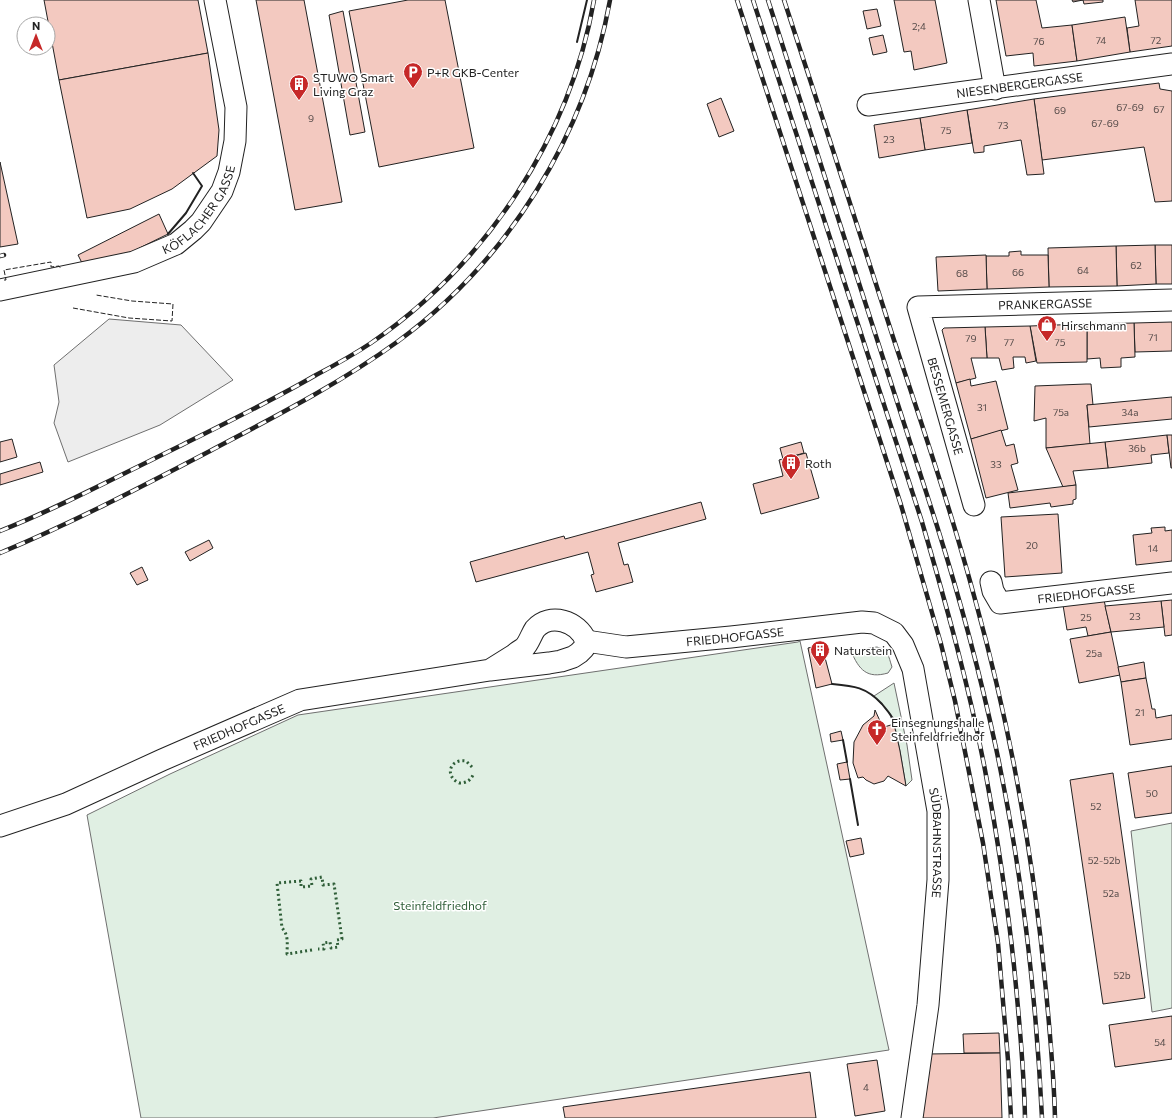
<svg xmlns="http://www.w3.org/2000/svg" width="1172" height="1118" font-family="Commissioner,sans-serif">
<rect width="100%" height="100%" fill="#fff"/>
<g fill="#e0efe3" stroke="#6f6f6f">
<polygon points="800,641 889,1050 433,1118 141,1118 87,815 170,774 298,715 798,642"/>
<path d="M877,647C889,651 888,655 892,667L888,673C867,679 859,670 851,651Z"/>
<polygon points="894,683 907,745 912,780 906,786 900,751 893,717 874,696"/>
<polygon points="1172,823 1172,1008 1152,1012 1131,831"/>
</g>
<polygon fill="#ededed" stroke="#6f6f6f" points="109,319 181,325 233,380 160,425 68,462 54,423 59,402 54,365"/>
<g fill="#f3c9c0" stroke="#222">
<polygon points="44,0 198,0 208,53 59,80"/>
<polygon points="256,0 304,0 342,202 295,210"/>
<polygon points="408,0 445,0 474,148 379,167 349,11"/>
<polygon points="894,0 935,0 947,63 914,70 911,51 904,52"/>
<polygon points="996,0 1036,0 1042,28 1072,25 1077,61 1034,66 1033,53 1006,56"/>
<polygon points="1072,0 1103,0 1103,2 1084,4 1083,0 1073,2"/>
<polygon points="1135,0 1172,0 1172,46 1130,52 1127,28 1139,26"/>
<polygon points="877,9 881,26 867,29 863,11"/>
<polygon points="343,11 365,132 350,135 329,15"/>
<polygon points="1125,17 1130,52 1077,61 1072,25"/>
<polygon points="883,35 887,52 873,55 869,38"/>
<polygon points="208,53 219,130 217,156 172,189 130,209 87,218 59,80"/>
<polygon points="1159,83 1160,89 1172,91 1172,201 1155,202 1144,147 1042,160 1034,99"/>
<polygon points="721,98 734,131 719,137 707,104"/>
<polygon points="1034,99 1044,174 1027,175 1021,140 984,146 984,152 974,153 967,110"/>
<polygon points="967,110 972,143 925,150 920,118"/>
<polygon points="920,118 925,150 879,158 874,125"/>
<polygon points="0,162 18,244 0,247"/>
<polygon points="159,214 168,234 115,260 83,265 78,255"/>
<polygon points="1155,245 1172,245 1172,284 1156,284"/>
<polygon points="1155,245 1156,284 1117,286 1116,246"/>
<polygon points="1116,246 1117,286 1049,287 1048,248"/>
<polygon points="1021,251 1021,255 1048,255 1049,287 987,289 986,256 1009,256 1009,252"/>
<polygon points="986,255 987,289 938,291 936,257"/>
<polygon points="1172,322 1172,351 1135,352 1134,323"/>
<polygon points="1134,323 1135,357 1121,358 1121,367 1101,368 1100,358 1087,359 1087,324"/>
<polygon points="1083,324 1087,324 1087,362 1037,363 1030,326"/>
<polygon points="1030,326 1036,361 1026,363 1025,357 1013,357 1014,368 1002,370 999,358 987,358 985,327"/>
<polygon points="985,327 987,358 971,358 976,378 956,383 942,330 944,328"/>
<polygon points="970,379 971,386 996,381 1008,429 971,439 956,383"/>
<polygon points="1086,384 1091,384 1093,405 1087,405 1090,444 1046,448 1046,418 1034,421 1035,386"/>
<polygon points="1172,397 1172,419 1089,427 1087,405"/>
<polygon points="1001,430 1006,446 1014,444 1018,463 1011,465 1018,490 986,498 971,439"/>
<polygon points="1167,435 1169,453 1151,455 1152,463 1108,468 1105,442"/>
<polygon points="1167,435 1172,435 1172,468 1171,468"/>
<polygon points="12,439 17,457 0,462 0,442"/>
<polygon points="801,442 804,453 783,459 780,448"/>
<polygon points="1105,442 1108,468 1073,471 1076,485 1063,487 1046,448"/>
<polygon points="806,453 819,498 761,514 753,484 783,476 779,460"/>
<polygon points="40,462 43,472 0,485 0,474"/>
<polygon points="1076,485 1076,499 1073,500 1073,504 1051,507 1050,503 1010,508 1008,493"/>
<polygon points="701,502 706,519 618,543 624,565 628,564 633,582 596,592 591,575 594,574 588,552 476,582 470,562 564,536 565,539"/>
<polygon points="1058,514 1062,573 1005,577 1001,517"/>
<polygon points="1165,527 1165,531 1172,530 1172,561 1136,565 1133,535 1152,533 1151,528"/>
<polygon points="209,540 213,548 190,561 185,552"/>
<polygon points="142,567 148,580 137,585 130,573"/>
<polygon points="1104,600 1111,632 1088,636 1086,627 1067,630 1063,605"/>
<polygon points="1172,600 1172,635 1165,636 1161,601"/>
<polygon points="1161,601 1164,627 1111,632 1105,606"/>
<polygon points="1111,632 1120,675 1079,683 1070,639"/>
<polygon points="817,646 824,646 823,650 832,684 816,688 808,648"/>
<polygon points="1144,662 1146,678 1121,682 1118,667"/>
<polygon points="1146,678 1152,709 1155,709 1156,718 1172,715 1172,739 1130,745 1121,682"/>
<polygon points="875,710 880,721 881,728 894,724 900,751 906,786 888,776 884,781 874,784 866,780 863,777 858,778 853,763 854,742 863,725 874,716"/>
<polygon points="841,731 843,740 831,742 830,734"/>
<polygon points="847,762 850,779 840,780 837,764"/>
<polygon points="1172,766 1172,813 1135,818 1128,773"/>
<polygon points="1113,773 1145,998 1103,1004 1070,780"/>
<polygon points="861,838 864,854 850,857 846,841"/>
<polygon points="1172,1016 1172,1059 1115,1067 1109,1025"/>
<polygon points="999,1033 1000,1053 964,1053 963,1034"/>
<polygon points="1000,1053 1002,1118 918,1118 927,1054"/>
<polygon points="877,1060 885,1111 855,1116 847,1064"/>
<polygon points="810,1072 816,1118 565,1118 563,1107"/>
</g>
<g fill="none" stroke-linecap="round" stroke-linejoin="round">
<g stroke="#222" stroke-width="23">
<g id="minor">
<polyline points="979,0 995,89"/>
<path id="s1" d="M868,105L1172,64"/>
<path id="s2" d="M0,290L134,262L176,244L193,230L201,222L222,191L229,172L235,141L236,107L215,0"/>
<path id="s3" d="M974,505L918,307L1172,300"/>
<path id="s4" d="M991,582L993,591L1000,603L1172,583"/>
<path id="s5" d="M586,641L626,647L731,637L862,622L874,623L894,633L903,645L913,669L938,811V880L928,1005L912,1118"/>
<path id="s6" d="M0,826L66,804L162,760L300,700L490,670L549,663L561,661L573,657L579,653L584,648L586,641C578,621 550,612 535,629C531,635 529,643 524,648C521,650 517,652 514,655C506,660 498,665 490,670"/>
</g>
</g>
<use href="#minor" stroke="#fff" stroke-width="21"/>
<g stroke="#222" stroke-width="4.5">
<g id="rail">
<polyline points="737,0 901,505 941,644 955,701 983,843 998,943 1008,1060 1011,1118"/>
<path d="M753,0L922,522C946,604 969,686 985,770C997,835 1007,900 1014,966C1019,1016 1024,1067 1025,1118"/>
<path d="M768,0L937,526C960,599 980,673 996,748C1022,870 1036,994 1042,1118"/>
<path d="M784,0C821,112 857,225 893,337C922,425 952,513 976,603C1011,730 1034,859 1046,991C1050,1033 1054,1075 1055,1118"/>
<polyline points="0,256 4,255"/>
<path d="M0,531C63,506 122,474 182,445C228,422 273,400 316,375C335,365 353,355 371,343C486,264 570,138 594,0"/>
<path d="M0,553C72,523 141,487 210,451C274,417 339,384 397,342C508,261 586,135 610,0"/>
</g>
</g>
<use href="#rail" stroke="#fff" stroke-width="3" stroke-dasharray="9" stroke-linecap="butt"/>
<g stroke="#2f5e38" stroke-width="3" stroke-dasharray="2 3" stroke-linecap="butt">
<path d="M472,767L466,761C450,758 444,776 459,783C466,783 470,781 473,775"/>
<path d="M312,950L287,954C287,945 289,935 282,928L277,883L301,881V887L312,886L311,879L322,877L323,885L334,884L342,939L337,940L338,947L331,948L330,942L323,943L324,949H318"/>
</g>
<g stroke="#222" stroke-width="1" stroke-dasharray="5 2" stroke-linecap="butt">
<polyline points="4,280 6,280 4,270 51,262 51,267 59,266 61,269"/>
<polyline points="73,308 129,318 172,321 173,304 132,301 96,295"/>
</g>
<g stroke="#222" stroke-width="2">
<polyline points="577,42 587,0"/>
<polyline points="168,234 186,213 202,186 193,173"/>
<path d="M832,684C854,686 866,687 882,704C889,713 892,714 894,726"/>
<polyline points="843,740 847,762"/>
<polyline points="850,779 858,825"/>
</g>
</g>
<defs>
<g id="parking-pin" transform="scale(1)"><path d="M0 17L-7.5 6A9.5 9.5 0 1 1 7.5 6Z" fill="#c62828" stroke="#fff"/><path d="M-3.5-5.5H1a3.5 3.5 0 0 1 0 7H-1V5.5H-3.5ZM-1-3.4V-.6H.8a1.4 1.4 0 0 0 0-2.8Z" fill="#fff"/></g>
<g id="building-pin" transform="scale(1)"><path d="M0 17L-7.5 6A9.5 9.5 0 1 1 7.5 6Z" fill="#c62828" stroke="#fff"/><path d="M-4-6H4V6H1V3H-1V6H-4ZM-2.5-4.3h1.7v1.8h-1.7ZM.8-4.3h1.7v1.8H.8ZM-2.5-1h1.7V.8h-1.7ZM.8-1h1.7V.8H.8Z" fill="#fff"/></g>
<g id="shop-pin" transform="scale(1)"><path d="M0 17L-7.5 6A9.5 9.5 0 1 1 7.5 6Z" fill="#c62828" stroke="#fff"/><path d="M-5-2.5h2.3a2.7 3.5 0 0 1 5.4 0H5L5.5 6h-11ZM-1.5-2.5h3a1.5 2.3 0 0 0-3 0Z" fill="#fff"/></g>
<g id="church-pin" transform="scale(1)"><path d="M0 17L-7.5 6A9.5 9.5 0 1 1 7.5 6Z" fill="#c62828" stroke="#fff"/><path d="M-1.2-6h2.4v3.5h3.3v2.4h-3.3V6h-2.4V-.1h-3.3v-2.4h3.3Z" fill="#fff"/></g>
</defs>
<g fill-rule="evenodd">
<use href="#parking-pin" x="413" y="72"/>
<use href="#building-pin" x="299" y="84"/>
<use href="#shop-pin" x="1047" y="325"/>
<use href="#building-pin" x="791" y="463"/>
<use href="#building-pin" x="820" y="650"/>
<use href="#church-pin" x="877" y="729"/>
</g>
<g text-anchor="middle" dominant-baseline="central" stroke-width="3" stroke-linejoin="round" paint-order="stroke">
<g font-size="10" fill="#564c4a">
<text x="919" y="26">2;4</text>
<text x="1101" y="40">74</text>
<text x="1156" y="40">72</text>
<text x="1039" y="41">76</text>
<text x="1130" y="107">67-69</text>
<text x="1159" y="109">67</text>
<text x="1060" y="110">69</text>
<text x="311" y="118">9</text>
<text x="1105" y="123">67-69</text>
<text x="1003" y="125">73</text>
<text x="946" y="130">75</text>
<text x="889" y="139">23</text>
<text x="1136" y="265">62</text>
<text x="1083" y="270">64</text>
<text x="1018" y="272">66</text>
<text x="962" y="273">68</text>
<text x="1153" y="337">71</text>
<text x="971" y="338">79</text>
<text x="1009" y="342">77</text>
<text x="1060" y="342">75</text>
<text x="982" y="407">31</text>
<text x="1061" y="412">75a</text>
<text x="1130" y="412">34a</text>
<text x="1137" y="448">36b</text>
<text x="996" y="464">33</text>
<text x="1032" y="545">20</text>
<text x="1153" y="548">14</text>
<text x="1135" y="616">23</text>
<text x="1086" y="617">25</text>
<text x="1094" y="653">25a</text>
<text x="1140" y="712">21</text>
<text x="1152" y="793">50</text>
<text x="1096" y="806">52</text>
<text x="1104" y="860">52-52b</text>
<text x="1111" y="893">52a</text>
<text x="1122" y="975">52b</text>
<text x="1160" y="1042">54</text>
<text x="866" y="1087">4</text>
</g>
<g font-size="12" fill="#222" stroke="#fff" text-anchor="start">
<text x="427" y="72">P+R GKB-Center</text>
<text x="313" y="77">STUWO Smart<tspan x="313" dy="14">Living Graz</tspan></text>
<text x="1061" y="325">Hirschmann</text>
<text x="805" y="463">Roth</text>
<text x="834" y="650">Naturstein</text>
<text x="891" y="722">Einsegnungshalle<tspan x="891" dy="14">Steinfeldfriedhof</tspan></text>
</g>
<g font-size="12" fill="#222" stroke="#fff">
<text stroke="none"><textPath href="#s1" startOffset="153">NIESENBERGERGASSE</textPath></text>
<text stroke="none"><textPath href="#s2" startOffset="224">KÖFLACHER GASSE</textPath></text>
<text stroke="none"><textPath href="#s3" startOffset="333">PRANKERGASSE</textPath></text>
<text transform="translate(946 406) rotate(74)">BESSEMERGASSE</text>
<text stroke="none"><textPath href="#s4" startOffset="110">FRIEDHOFGASSE</textPath></text>
<text stroke="none"><textPath href="#s5" startOffset="150">FRIEDHOFGASSE</textPath></text>
<text stroke="none"><textPath href="#s6" startOffset="259">FRIEDHOFGASSE</textPath></text>
<text stroke="none"><textPath href="#s5" startOffset="529">SÜDBAHNSTRASSE</textPath></text>
</g>
<g font-size="12" fill="#2f5e38" stroke="#fff">
<text x="440" y="905">Steinfeldfriedhof</text>
</g>
</g>
<g transform="translate(36 36)"><circle r="19" fill="#ffffff" stroke="#a7a7a7"/>
<path d="M0-3L7 15L0 10L-7 15Z" fill="#c62828"/>
<text y="-6" font-size="11" font-weight="bold" text-anchor="middle" fill="#222222">N</text>
</g>
</svg>
